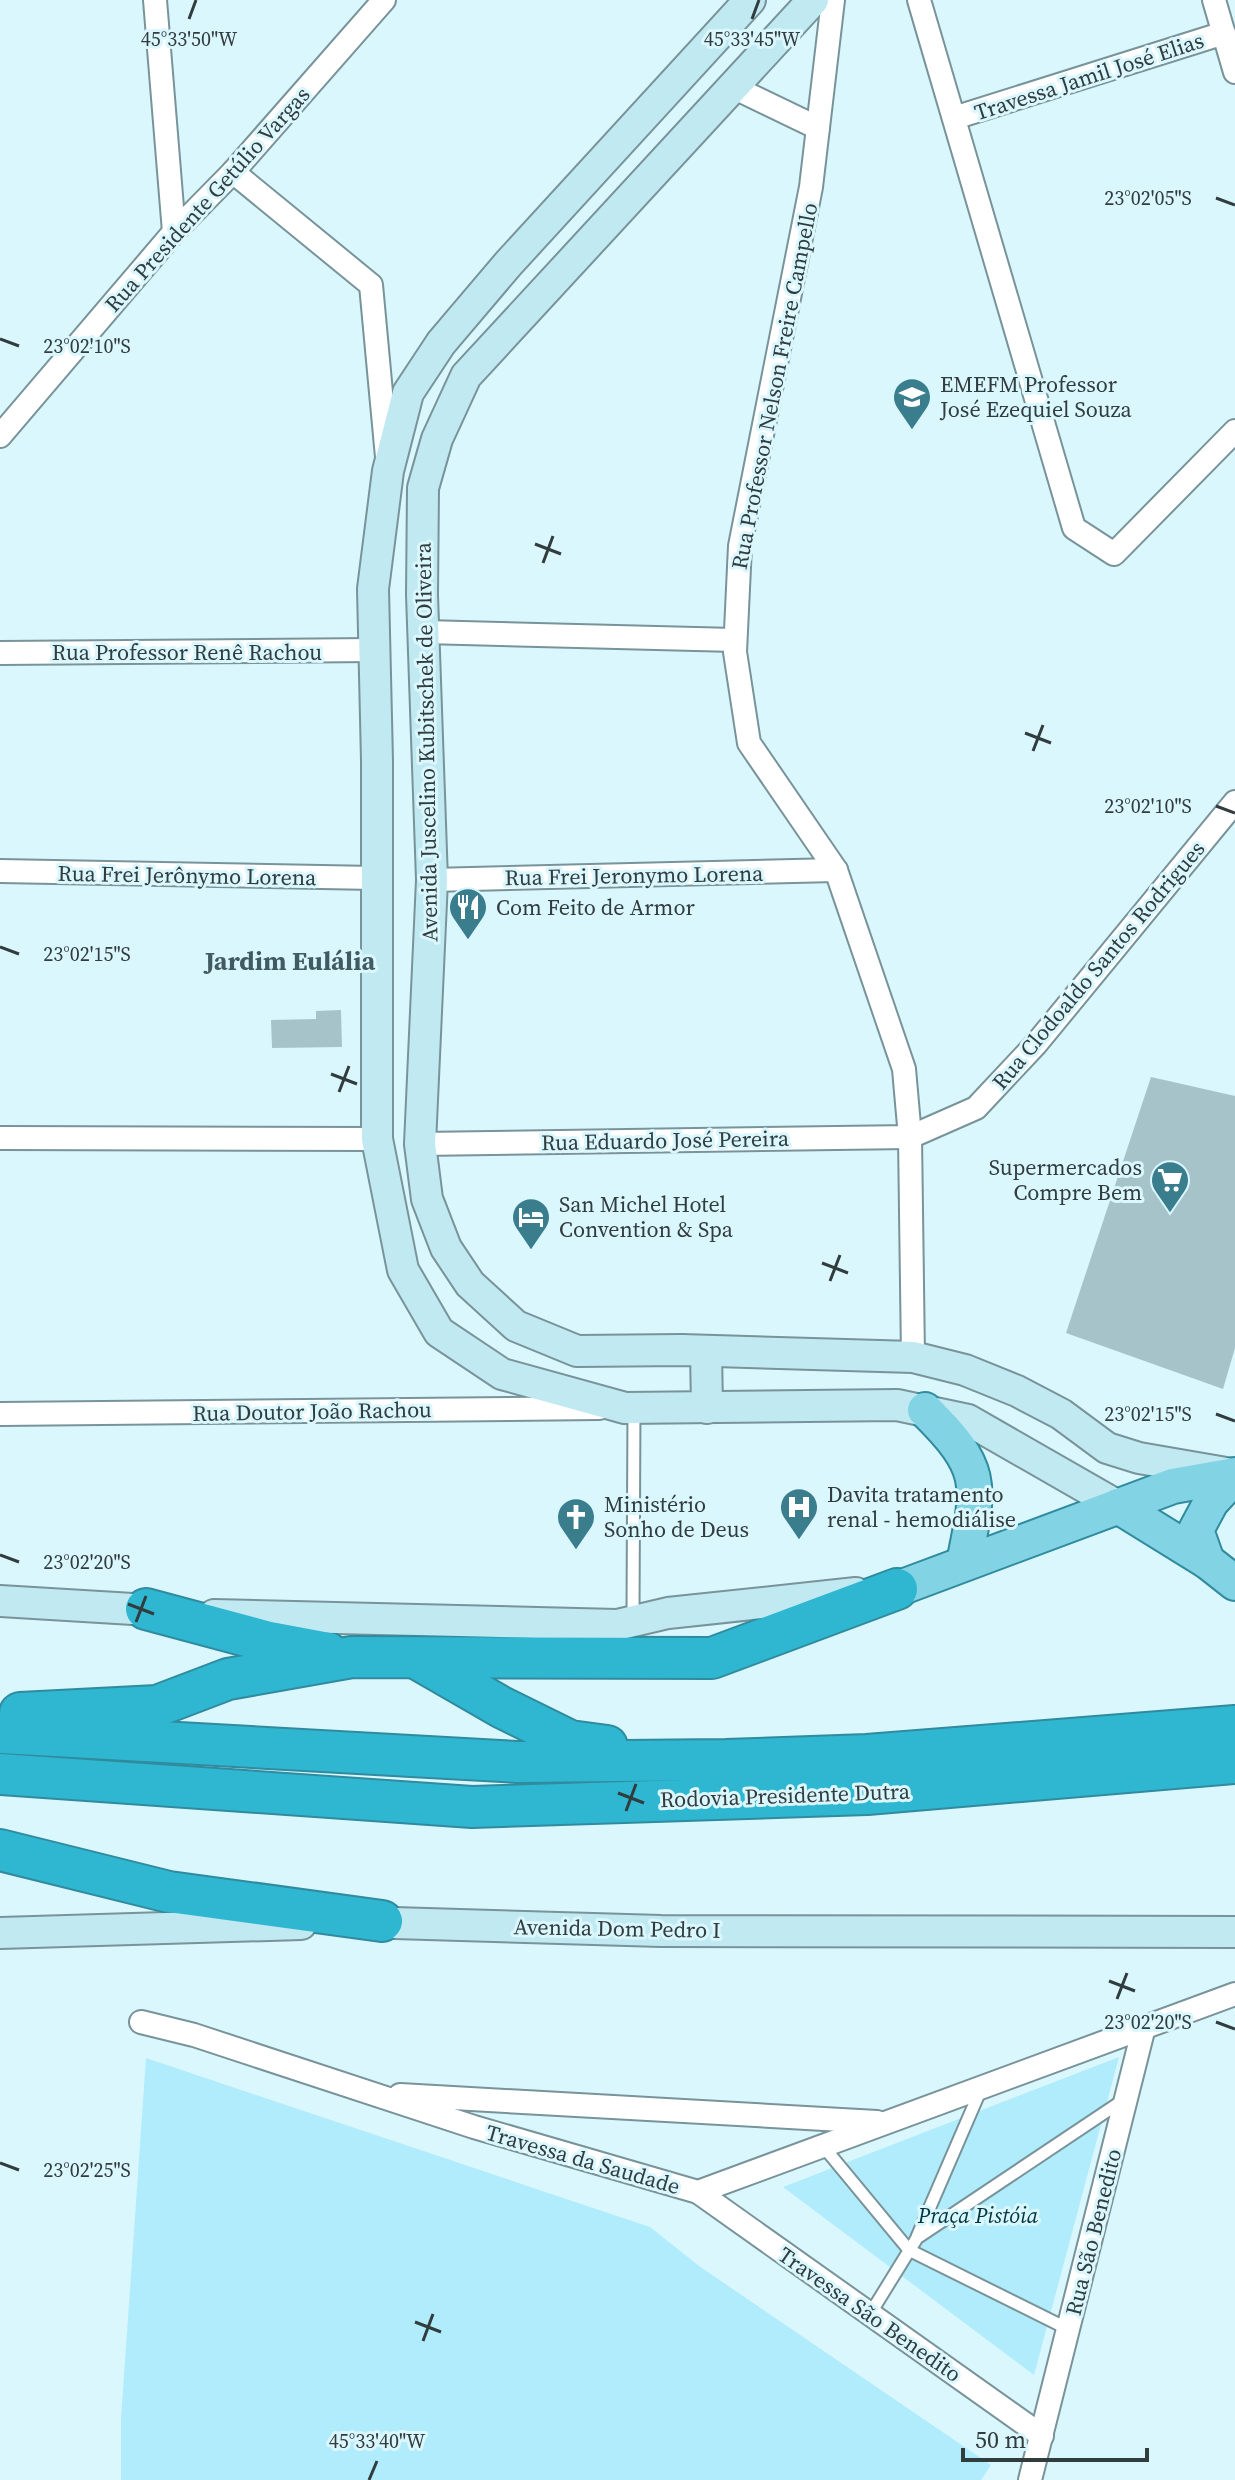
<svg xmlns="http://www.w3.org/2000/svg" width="1235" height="2480" font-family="'Source Serif 4',serif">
<rect width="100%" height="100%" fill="#daf7fe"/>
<g fill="#b0ecfb">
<polygon points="1119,2057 1034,2375 783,2187"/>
<polygon points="146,2058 650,2227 699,2266 991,2465 981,2480 121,2480 121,2419"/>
</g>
<g fill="#a7c3ca">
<polygon points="341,1010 342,1047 272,1048 271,1020 316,1019 316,1011"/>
<polygon points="1151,1077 1235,1096 1235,1348 1223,1389 1066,1333"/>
</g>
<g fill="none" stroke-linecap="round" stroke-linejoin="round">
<g stroke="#789399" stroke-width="15">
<g id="lane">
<polyline points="633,1612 634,1408"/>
<polyline points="823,2146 909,2250 1068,2329"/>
<polyline points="917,2237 981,2089"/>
<polyline points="870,2314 917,2238 1122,2101"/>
</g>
</g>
<g stroke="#789399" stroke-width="26">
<g id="street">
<polyline points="155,0 174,232"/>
<polyline points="833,0 811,187 740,546 735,652 749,743 836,870 904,1069 910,1137 913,1357"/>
<polyline points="919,0 1074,528 1114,554 1235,431"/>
<polyline points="1214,0 1235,72"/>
<polyline points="733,87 818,128"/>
<polyline points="954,118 1224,33"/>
<polyline points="233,172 371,285 387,457"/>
<polyline points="0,436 174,232 233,172 384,0"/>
<polyline points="425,632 735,640"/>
<polyline points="0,653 375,650"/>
<polyline points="0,871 375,878"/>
<polyline points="432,880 836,870"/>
<polyline points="0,1138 377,1139"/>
<polyline points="420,1144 910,1137 976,1108 1036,1044 1235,802"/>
<polyline points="0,1414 599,1408"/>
<polyline points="141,2022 194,2035 474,2127 698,2192 1235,1994"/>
<polyline points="400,2095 877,2122"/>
<polyline points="698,2192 1042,2436"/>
<polyline points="1030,2480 1144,2027"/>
</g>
</g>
<g stroke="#789399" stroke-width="34">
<g id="secondary">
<polyline points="750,0 508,264 441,343 408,393 388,471 373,589 377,761 377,1139 403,1270 439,1332 502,1374 625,1408 897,1405 968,1420 1118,1506"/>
<polyline points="813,0 466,376 437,439 423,488 422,595 432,880 420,1144 427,1199 446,1248 470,1284 516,1326 577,1351 682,1350 913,1357 965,1370 1017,1391 1061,1414 1107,1448 1139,1458 1226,1473"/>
<polyline points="706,1351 707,1408"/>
<polyline points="0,1601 166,1611"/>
<polyline points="214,1615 617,1625 668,1613 856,1593"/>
<polyline points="361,1922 661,1931 1235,1932"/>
<polyline points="0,1933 301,1924"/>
</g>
</g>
<g stroke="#308b9e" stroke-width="38">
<g id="primary">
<path d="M925,1410C985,1469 980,1484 964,1563"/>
<polyline points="1118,1506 1207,1561 1235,1583"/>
<polyline points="1207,1561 1196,1530 1211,1502 1235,1476"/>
<polyline points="897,1589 1173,1486 1235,1475"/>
</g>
</g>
<g stroke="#308b9e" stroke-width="44">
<g id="highway">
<polyline points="146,1609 269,1642 328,1653"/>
<polyline points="416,1658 501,1707 570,1741 607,1746"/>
<polyline points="20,1713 157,1706 228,1679 352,1657 712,1658 897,1589"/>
<polyline points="0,1733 518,1762 726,1760 867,1755 1235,1726"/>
<polyline points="0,1774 472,1807 867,1794 1235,1763"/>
<polyline points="0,1850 169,1892 382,1921"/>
</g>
</g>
<use href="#lane" stroke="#fff" stroke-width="11"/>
<use href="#street" stroke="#fff" stroke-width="22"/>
<use href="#secondary" stroke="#c1e9f1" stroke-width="30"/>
<use href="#primary" stroke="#82d3e3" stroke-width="34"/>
<use href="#highway" stroke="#2fb6d1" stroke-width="40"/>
</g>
<path fill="none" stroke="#313c3f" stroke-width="3" d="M189,19L196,0M752,19L759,0M1216,198L1235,205M0,339L19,346M535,544L561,554M543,563L553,536M1025,733L1051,743M1033,751L1043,725M1216,806L1235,813M0,947L19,954M331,1074L357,1084M339,1092L349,1066M822,1263L848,1273M830,1281L840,1255M1216,1414L1235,1421M0,1555L19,1562M128,1604L154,1614M136,1622L146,1596M618,1793L644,1803M626,1811L636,1784M1109,1981L1135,1991M1117,1999L1127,1973M1216,2022L1235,2029M0,2163L19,2170M415,2322L441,2332M423,2341L433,2314M369,2480L377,2461"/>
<defs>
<g id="school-pin" transform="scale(2)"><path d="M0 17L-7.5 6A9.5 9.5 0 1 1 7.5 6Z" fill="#3a7e8d" stroke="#daf7fe"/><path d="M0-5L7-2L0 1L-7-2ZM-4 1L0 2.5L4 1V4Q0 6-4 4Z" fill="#fff"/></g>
<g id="restaurant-pin" transform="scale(2)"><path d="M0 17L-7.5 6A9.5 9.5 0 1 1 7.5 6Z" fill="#3a7e8d" stroke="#daf7fe"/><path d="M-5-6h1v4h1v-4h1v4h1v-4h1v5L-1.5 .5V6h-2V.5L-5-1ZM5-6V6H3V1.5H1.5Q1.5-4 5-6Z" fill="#fff"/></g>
<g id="supermarket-pin" transform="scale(2)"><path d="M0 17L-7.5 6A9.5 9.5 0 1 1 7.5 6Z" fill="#3a7e8d" stroke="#daf7fe"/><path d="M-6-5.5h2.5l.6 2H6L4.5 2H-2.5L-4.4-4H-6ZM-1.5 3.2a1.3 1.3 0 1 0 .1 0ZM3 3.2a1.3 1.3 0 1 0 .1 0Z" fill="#fff"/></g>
<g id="hotel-pin" transform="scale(2)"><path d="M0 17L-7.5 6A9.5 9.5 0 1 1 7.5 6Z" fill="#3a7e8d" stroke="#daf7fe"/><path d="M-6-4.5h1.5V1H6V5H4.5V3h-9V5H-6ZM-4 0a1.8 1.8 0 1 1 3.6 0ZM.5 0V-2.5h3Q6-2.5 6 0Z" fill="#fff"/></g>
<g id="hospital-pin" transform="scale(2)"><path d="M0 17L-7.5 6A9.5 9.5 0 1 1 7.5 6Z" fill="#3a7e8d" stroke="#daf7fe"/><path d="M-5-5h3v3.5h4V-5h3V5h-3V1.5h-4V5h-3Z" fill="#fff"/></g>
<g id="church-pin" transform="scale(2)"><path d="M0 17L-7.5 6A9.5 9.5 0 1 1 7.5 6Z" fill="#3a7e8d" stroke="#daf7fe"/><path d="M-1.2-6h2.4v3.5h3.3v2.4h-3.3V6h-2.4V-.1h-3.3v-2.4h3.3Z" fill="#fff"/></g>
</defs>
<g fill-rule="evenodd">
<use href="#school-pin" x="912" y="397"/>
<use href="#restaurant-pin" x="468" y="907"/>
<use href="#supermarket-pin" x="1170" y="1180"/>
<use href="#hotel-pin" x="531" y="1217"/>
<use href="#hospital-pin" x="799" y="1507"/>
<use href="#church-pin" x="576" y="1517"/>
</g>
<g text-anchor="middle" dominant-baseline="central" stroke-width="6" stroke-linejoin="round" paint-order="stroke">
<g font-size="22" fill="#313c3f" stroke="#daf7fe">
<text transform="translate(1089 76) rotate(-18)">Travessa Jamil José Elias</text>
<text transform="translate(207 199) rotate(-48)">Rua Presidente Getúlio Vargas</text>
<text transform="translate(774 386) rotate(-79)">Rua Professor Nelson Freire Campello</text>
<text x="187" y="652">Rua Professor Renê Rachou</text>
<text transform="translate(426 742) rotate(-91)">Avenida Juscelino Kubitschek de Oliveira</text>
<text transform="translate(187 875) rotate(1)">Rua Frei Jerônymo Lorena</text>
<text transform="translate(634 875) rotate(-1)">Rua Frei Jeronymo Lorena</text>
<text transform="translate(1098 965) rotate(-50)">Rua Clodoaldo Santos Rodrigues</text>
<text transform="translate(665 1140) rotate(-1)">Rua Eduardo José Pereira</text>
<text transform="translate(312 1411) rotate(-1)">Rua Doutor João Rachou</text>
<text transform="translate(785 1795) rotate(-2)">Rodovia Presidente Dutra</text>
<text transform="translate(617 1928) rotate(1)">Avenida Dom Pedro I</text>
<text transform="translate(583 2159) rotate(16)">Travessa da Saudade</text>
<text transform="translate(1093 2232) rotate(-76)">Rua São Benedito</text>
<text transform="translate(870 2314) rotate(35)">Travessa São Benedito</text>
</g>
<g font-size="22" fill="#313c3f" stroke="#daf7fe" text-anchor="start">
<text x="940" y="384">EMEFM Professor<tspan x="940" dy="25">José Ezequiel Souza</tspan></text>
<text x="496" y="907">Com Feito de Armor</text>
<text x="1142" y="1167" text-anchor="end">Supermercados<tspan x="1142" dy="25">Compre Bem</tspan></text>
<text x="559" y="1204">San Michel Hotel<tspan x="559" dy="25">Convention &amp; Spa</tspan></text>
<text x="827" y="1494">Davita tratamento<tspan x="827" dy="25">renal - hemodiálise</tspan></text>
<text x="604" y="1504">Ministério<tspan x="604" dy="25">Sonho de Deus</tspan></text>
</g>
<g font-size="22" font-style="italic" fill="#02353f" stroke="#daf7fe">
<text x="978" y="2215">Praça Pistóia</text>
</g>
<g font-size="26" font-weight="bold" fill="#425b62" stroke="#daf7fe">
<text x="290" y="961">Jardim Eulália</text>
</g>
</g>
<g font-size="20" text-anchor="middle" fill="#313c3f" stroke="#daf7fe" stroke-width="6" stroke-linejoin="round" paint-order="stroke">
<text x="189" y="46">45°33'50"W</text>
<text x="752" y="46">45°33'45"W</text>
<text x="1148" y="205">23°02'05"S</text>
<text x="87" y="353">23°02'10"S</text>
<text x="1148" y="813">23°02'10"S</text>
<text x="87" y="961">23°02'15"S</text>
<text x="1148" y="1421">23°02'15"S</text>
<text x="87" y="1569">23°02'20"S</text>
<text x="1148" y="2029">23°02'20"S</text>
<text x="87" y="2177">23°02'25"S</text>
<text x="377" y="2448">45°33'40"W</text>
</g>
<path d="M963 2448v12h184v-12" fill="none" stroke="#313c3f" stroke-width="4"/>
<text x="975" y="2448" font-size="24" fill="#313c3f" stroke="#daf7fe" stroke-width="6" paint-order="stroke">50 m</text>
</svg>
